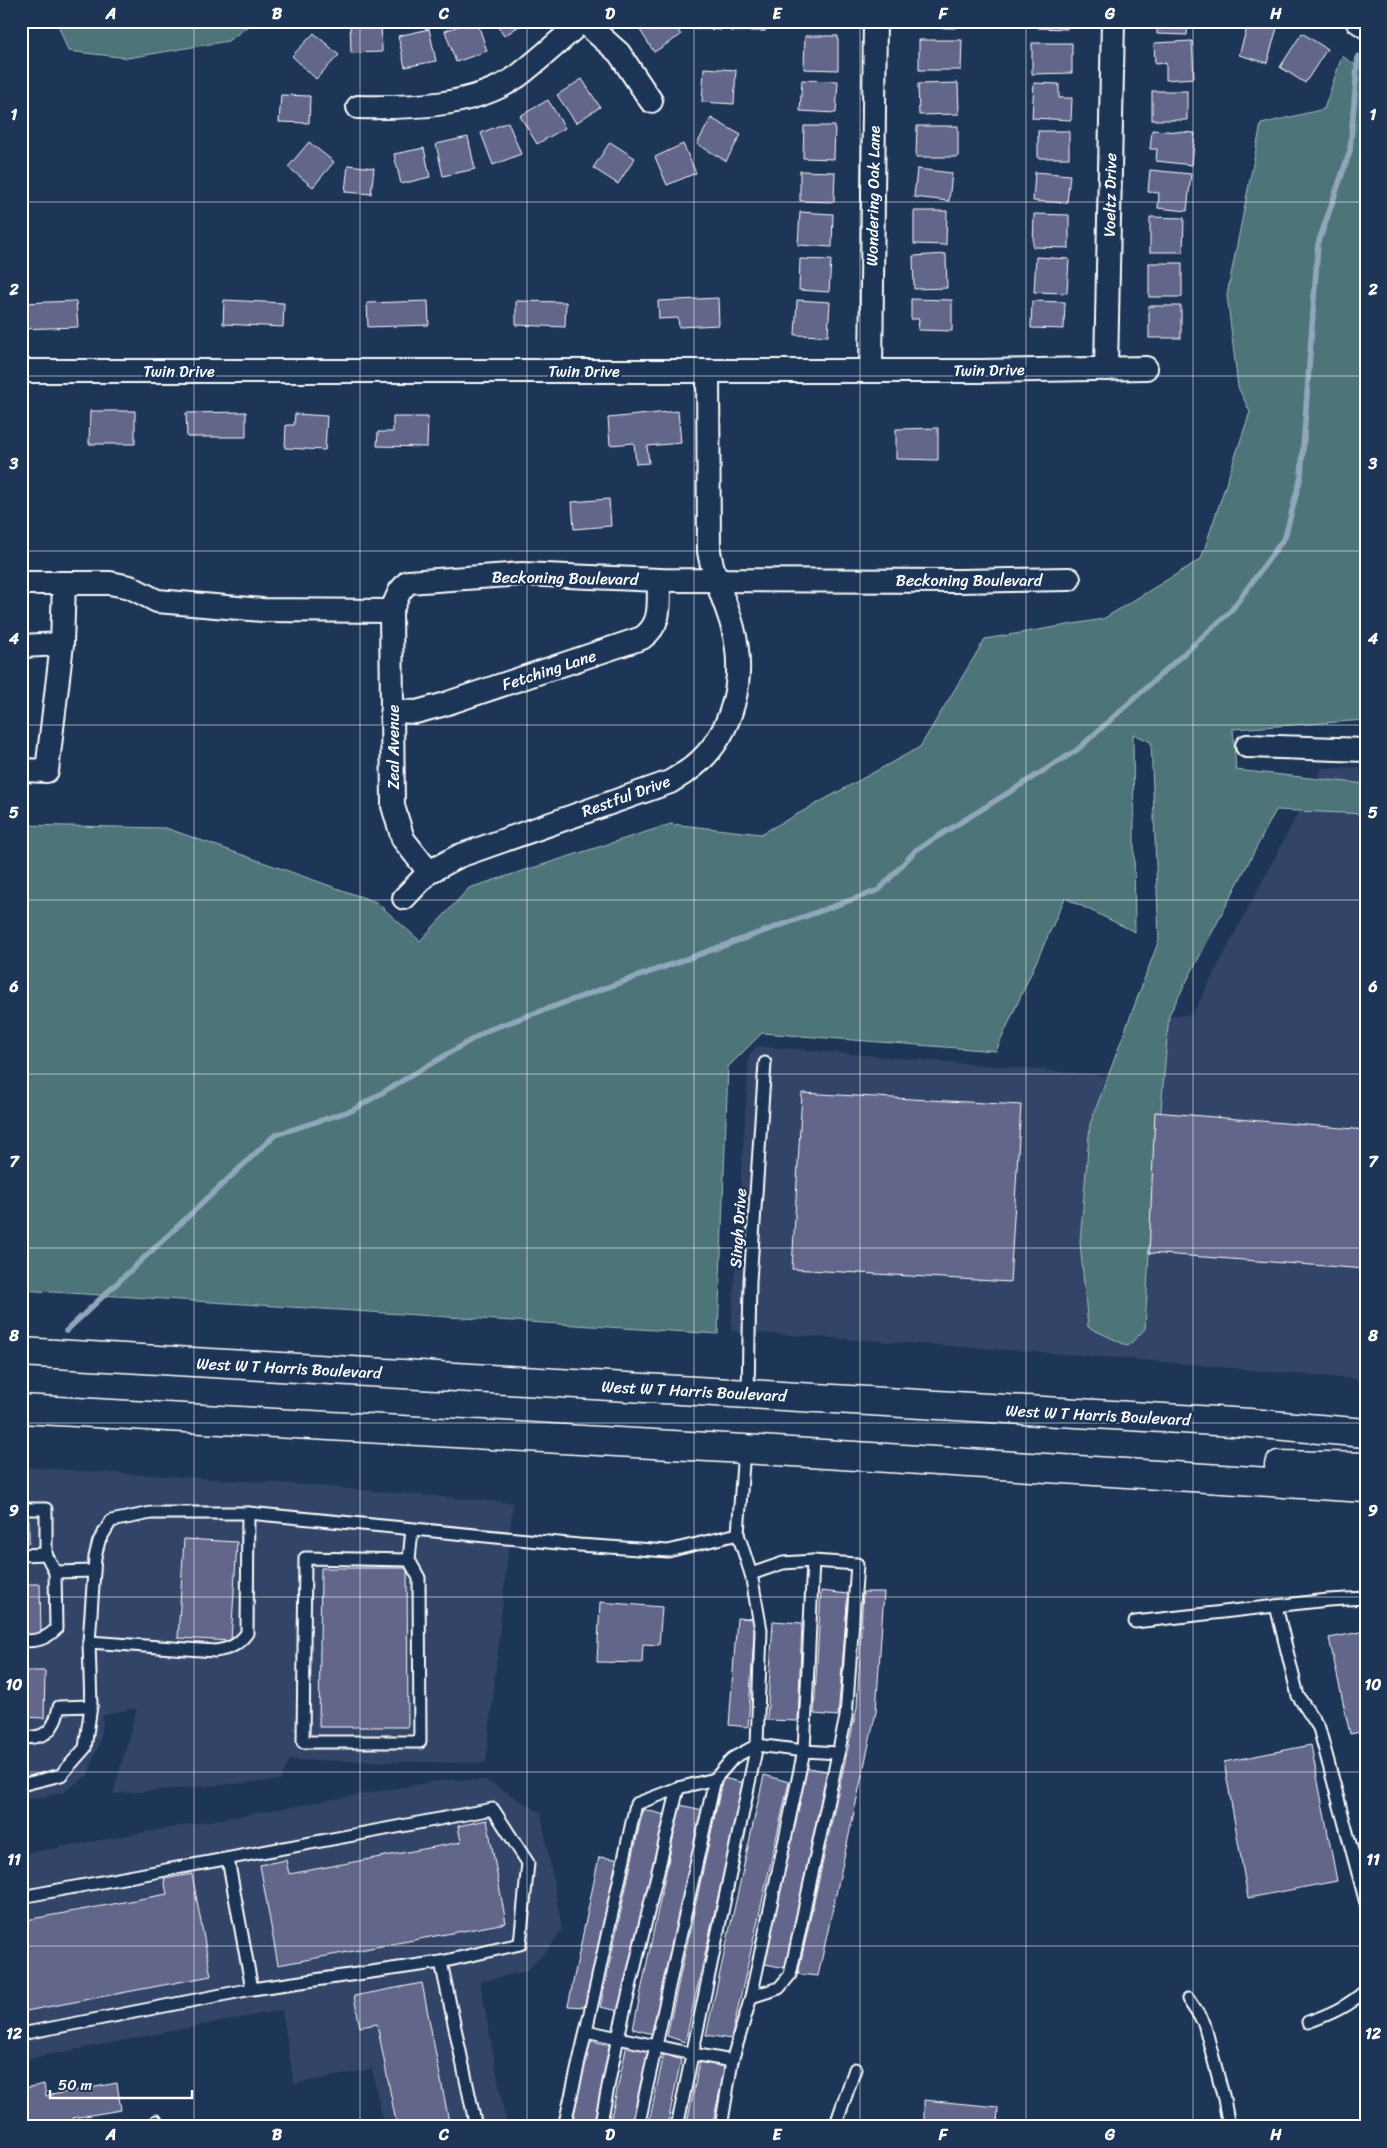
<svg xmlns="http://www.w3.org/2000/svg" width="1387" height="2148" font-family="Sriracha,sans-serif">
<rect width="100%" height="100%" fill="#1d3557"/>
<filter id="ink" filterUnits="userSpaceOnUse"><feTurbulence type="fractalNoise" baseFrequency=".02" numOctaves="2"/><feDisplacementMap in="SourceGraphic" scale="10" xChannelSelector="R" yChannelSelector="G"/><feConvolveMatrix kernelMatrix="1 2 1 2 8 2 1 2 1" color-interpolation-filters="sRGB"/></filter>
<g filter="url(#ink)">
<g fill="#324467">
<polygon points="1366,767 1366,1380 1120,1358 731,1331 749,1055 757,1046 1160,1080 1169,1015 1192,1015 1322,768"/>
<polygon points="21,1467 294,1484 513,1503 486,1763 290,1760 280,1780 113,1794 137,1708 103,1715 101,1738 88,1775 64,1792 35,1799 21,1799"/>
<polygon points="443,1780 486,1780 541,1813 562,1930 549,1948 527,1971 480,1982 507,2127 384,2127 372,2069 294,2084 282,2010 21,2060 21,1854"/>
</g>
<g fill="#4d7579" stroke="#a6babc">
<polygon points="68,21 255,21 228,41 128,58 68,51 59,27"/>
<polygon points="1342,56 1366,72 1366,720 1233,729 1236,770 1366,784 1366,814 1276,810 1169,1015 1149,1253 1145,1329 1128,1346 1088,1327 1080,1242 1090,1124 1159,940 1151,742 1133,734 1135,932 1065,898 996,1051 762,1033 728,1067 718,1334 21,1290 21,825 166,828 376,902 420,941 469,888 671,824 761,834 920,747 985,639 1103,619 1201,559 1250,412 1238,387 1227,295 1261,124 1324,109"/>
</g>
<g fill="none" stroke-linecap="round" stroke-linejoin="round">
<polyline stroke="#90a7bb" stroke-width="5.5" points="66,1331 275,1135 353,1110 488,1030 879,890 916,850 1077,750 1230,612 1285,537 1301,476 1318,244 1350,151 1358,56"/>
</g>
<g fill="#64668b" stroke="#fff">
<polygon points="350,21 381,21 382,52 351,53"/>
<polygon points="471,21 477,21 487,51 456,62 445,31"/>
<polygon points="494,21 527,21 504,36"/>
<polygon points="640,21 672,21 681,35 654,52 636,24"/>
<polygon points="692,21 722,21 721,30 691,28"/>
<rect x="731" y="21" width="34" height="10"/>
<polygon points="805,21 839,21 839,26 804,24"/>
<polygon points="920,21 956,21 955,28 920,27"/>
<polygon points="1038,21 1068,21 1067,29 1038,28"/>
<polygon points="1157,21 1188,21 1187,35 1157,34"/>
<polygon points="1249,21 1279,21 1267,63 1239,55"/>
<polygon points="429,29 436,61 405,67 398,36"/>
<polygon points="314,33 339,55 316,79 292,56"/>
<polygon points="1302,33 1327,49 1305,83 1280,67"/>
<polygon points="805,36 838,36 838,70 804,69"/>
<polygon points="919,40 962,40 961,70 919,70"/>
<polygon points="1192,41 1194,78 1166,80 1166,63 1155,64 1154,43"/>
<polygon points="1032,43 1072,43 1072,73 1032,74"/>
<polygon points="704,68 736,70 734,104 702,102"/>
<polygon points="582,79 600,107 576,123 557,95"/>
<polygon points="802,80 838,81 836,113 800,111"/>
<polygon points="958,83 959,114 919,115 918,84"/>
<polygon points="1034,83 1059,84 1059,98 1072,98 1071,120 1032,118"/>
<rect x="1152" y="91" width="35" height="29"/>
<polygon points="281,95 310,96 309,123 279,122"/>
<polygon points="548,100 565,128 537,144 520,116"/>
<polygon points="711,118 741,135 726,161 697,144"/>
<polygon points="508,122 521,154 493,165 481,133"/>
<polygon points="804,126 835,126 834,159 803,158"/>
<polygon points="917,126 958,126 958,157 916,157"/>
<polygon points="1152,130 1195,133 1192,165 1156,161 1157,149 1150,149"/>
<rect x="1038" y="131" width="31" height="27"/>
<polygon points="468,137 475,169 443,176 436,144"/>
<polygon points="309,142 334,162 313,187 288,167"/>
<polygon points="610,142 635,158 618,184 593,168"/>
<polygon points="683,144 696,173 667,185 655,157"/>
<polygon points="424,148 430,177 401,184 394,154"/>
<polygon points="348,165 374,168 371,194 345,192"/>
<polygon points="917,169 952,173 949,201 914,197"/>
<polygon points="1150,170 1191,174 1187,211 1158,208 1159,193 1148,192"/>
<polygon points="800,171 835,172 834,202 800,201"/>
<polygon points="1035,172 1070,175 1067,203 1033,201"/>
<polygon points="914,211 947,211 946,245 914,244"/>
<polygon points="800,212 833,214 832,247 798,245"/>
<polygon points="1034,214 1069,215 1069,248 1033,247"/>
<polygon points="1150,217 1184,218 1183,252 1150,252"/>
<polygon points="946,254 947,288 914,289 913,256"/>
<polygon points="1036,257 1069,259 1067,293 1034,292"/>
<polygon points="800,259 831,260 829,292 799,290"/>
<rect x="1149" y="263" width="33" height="34"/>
<polygon points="718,298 719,325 679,327 678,318 659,319 658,301"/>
<polygon points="911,299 952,300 952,331 918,330 919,319 911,319"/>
<polygon points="224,300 284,303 283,327 223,324"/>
<polygon points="797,300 830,302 828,336 795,335"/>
<polygon points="76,301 78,327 21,329 21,303"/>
<polygon points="428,301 429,325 368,327 367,303"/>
<polygon points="516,301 566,302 565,327 516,325"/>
<polygon points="1032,301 1065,302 1064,329 1031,328"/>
<rect x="1149" y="306" width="32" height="32"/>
<polygon points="90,411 135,411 135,444 89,444"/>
<polygon points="678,411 681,443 647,446 649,463 636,464 634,443 610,445 608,418"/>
<polygon points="246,412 246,437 187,437 186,413"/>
<polygon points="295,414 327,416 325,450 285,448 286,425 294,425"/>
<polygon points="393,417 428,417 427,447 377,446 378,432 393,432"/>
<polygon points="938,428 938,460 896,459 896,429"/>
<polygon points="609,499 611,526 574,529 572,502"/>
<polygon points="802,1093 1021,1105 1010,1282 792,1269"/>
<polygon points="1155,1112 1366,1130 1366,1269 1149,1253"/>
<rect x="21" y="1520" width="8" height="23"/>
<polygon points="184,1539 237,1542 231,1641 178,1638"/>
<polygon points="321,1568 407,1568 408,1727 319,1727"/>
<polygon points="21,1584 40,1584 41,1636 21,1636"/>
<polygon points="821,1591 848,1594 838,1716 814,1714"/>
<polygon points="863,1592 884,1592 876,1712 818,1976 798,1974 857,1707"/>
<polygon points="600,1602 662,1607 659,1645 643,1644 642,1663 597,1662"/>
<polygon points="737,1618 755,1619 748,1727 729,1725"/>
<polygon points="773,1621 802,1623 798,1721 767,1720"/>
<polygon points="1366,1631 1366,1731 1350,1734 1329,1638"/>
<polygon points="21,1671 45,1671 44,1718 21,1717"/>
<polygon points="1311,1745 1337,1881 1248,1898 1224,1762"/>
<polygon points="807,1768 827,1771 785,1968 765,1964"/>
<polygon points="764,1775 789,1782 731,2039 706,2035"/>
<polygon points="723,1778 744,1783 685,2042 667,2036"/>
<polygon points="680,1805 703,1810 653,2034 633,2029"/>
<polygon points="643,1809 665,1815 619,2011 600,2007"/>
<polygon points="487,1820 506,1923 278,1965 260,1865 286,1860 289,1874 461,1842 458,1826"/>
<polygon points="599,1857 617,1859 585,2007 568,2006"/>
<polygon points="192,1874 211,1976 21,2012 21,1921 167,1894 164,1879"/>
<polygon points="422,1983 450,2127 397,2127 377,2024 360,2027 354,1996"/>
<polygon points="590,2041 612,2045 594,2127 571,2127"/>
<polygon points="627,2044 648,2051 631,2127 609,2127"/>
<polygon points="664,2054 681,2060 667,2127 648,2127"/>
<polygon points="700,2061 725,2067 712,2127 686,2127"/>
<polygon points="117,2083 121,2110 73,2118 75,2127 21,2127 21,2089 44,2084 46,2096"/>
<polygon points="924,2100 998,2107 997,2127 924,2127"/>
</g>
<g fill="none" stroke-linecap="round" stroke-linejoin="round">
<g stroke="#fff" stroke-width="15">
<g id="lane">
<polyline points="748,1395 750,1281 765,1063"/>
<polyline points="21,1509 46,1509 46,1554 55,1572 94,1571"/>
<polyline points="21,1555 46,1554"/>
<polyline points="409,1560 419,1578 420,1742 303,1742 305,1558 409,1560 412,1529"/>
<polyline points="1276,1606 1298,1696 1319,1728 1366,1903"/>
<polyline points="1135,1622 1328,1600 1366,1598"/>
<path d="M21,1641C36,1641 45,1640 56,1629L55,1572"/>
<path d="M89,1642L215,1651C230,1649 238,1645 247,1633L248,1513"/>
<path d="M21,1738C47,1738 54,1731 59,1707L91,1706"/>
<polyline points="715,1779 733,1758 757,1745 804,1751 838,1753"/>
<polyline points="21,1785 61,1775 85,1748 91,1706 89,1642 95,1557 99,1541 111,1521 151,1513 248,1513 579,1545 668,1551 738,1534 744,1449"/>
<polyline points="21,1897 493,1809 528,1863 520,1944 441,1962 476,2127"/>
<polyline points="252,1989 441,1962"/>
<polyline points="751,1997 804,1751 813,1561"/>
<polyline points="1188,1999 1204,2023 1224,2099 1229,2127"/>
<path d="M1308,2022C1331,2014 1348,2006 1366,1990"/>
<polyline points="586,2031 636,1804 678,1788"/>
<polyline points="21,2034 252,1989 228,1859"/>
<polyline points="156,2121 158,2127"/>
<polyline points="564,2127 586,2031 693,2054 732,2061"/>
<polyline points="600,2127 618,2037 678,1788 715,1779 638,2127"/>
<polyline points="677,2127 757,1745 761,1630 751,1574 738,1534"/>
<polyline points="721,2127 732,2061 751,1997 779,1988 790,1975 846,1717 857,1564 813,1561 783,1563 751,1574"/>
<polyline points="835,2127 855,2069"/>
</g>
</g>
<g stroke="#fff" stroke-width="26">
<g id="street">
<polyline points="583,21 619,53 651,101"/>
<polyline points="1357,21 1366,27"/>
<path d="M358,107C410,108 474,107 518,76C540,59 561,40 582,21"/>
<polyline points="1106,369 1113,21"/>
<polyline points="21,371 980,371 1146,368"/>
<polyline points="871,371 875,21"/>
<polyline points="21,583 110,583 130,587 157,601 262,610 391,611 400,591 408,582 522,574 659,580 960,581 1069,579"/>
<polyline points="391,611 393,806 403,839 429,872"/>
<polyline points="21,646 62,644"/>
<path d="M393,711L416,712L442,705L642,638C663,623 658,604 659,580"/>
<polyline points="1247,746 1366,750"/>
<polyline points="21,770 47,771 62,644 64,583"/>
<path d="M404,898L429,872L459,856L670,782C677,777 686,773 693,767C734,734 746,678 733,628C726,602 713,578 709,551L708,371"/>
</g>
</g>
<g stroke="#fff" stroke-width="31">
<g id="primary">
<polyline points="21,1352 1250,1423 1366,1433"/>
<polyline points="21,1409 744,1449 1366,1488"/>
<polyline points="1279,1465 1366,1467"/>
</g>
</g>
<use href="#lane" stroke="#1d3557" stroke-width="11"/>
<use href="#street" stroke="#1d3557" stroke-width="22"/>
<use href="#primary" stroke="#1d3557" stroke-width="28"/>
</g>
</g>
<path fill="none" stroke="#fff" stroke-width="1" stroke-opacity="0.55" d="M194,21V2127M360,21V2127M527,21V2127M694,21V2127M860,21V2127M1026,21V2127M1193,21V2127M21,202H1366M21,376H1366M21,551H1366M21,725H1366M21,900H1366M21,1074H1366M21,1248H1366M21,1423H1366M21,1597H1366M21,1772H1366M21,1946H1366"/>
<g text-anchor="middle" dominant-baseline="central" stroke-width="5" stroke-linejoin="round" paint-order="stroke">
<g font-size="16" fill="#fff" stroke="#1d3557">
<text transform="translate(1110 195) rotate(-89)">Voeltz Drive</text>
<text transform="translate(873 196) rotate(-89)">Wondering Oak Lane</text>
<text transform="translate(989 370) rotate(-1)">Twin Drive</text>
<text x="179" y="371">Twin Drive</text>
<text x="584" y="371">Twin Drive</text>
<text transform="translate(565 578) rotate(1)">Beckoning Boulevard</text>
<text x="969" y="580">Beckoning Boulevard</text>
<text transform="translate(549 670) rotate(-18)">Fetching Lane</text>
<text transform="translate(393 747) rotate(-90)">Zeal Avenue</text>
<text transform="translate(626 796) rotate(-20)">Restful Drive</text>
<text transform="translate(738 1228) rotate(-86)">Singh Drive</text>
<text transform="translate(289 1368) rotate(3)">West W T Harris Boulevard</text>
<text transform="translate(694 1391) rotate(3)">West W T Harris Boulevard</text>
<text transform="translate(1098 1415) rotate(3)">West W T Harris Boulevard</text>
</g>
</g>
<rect width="1387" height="2148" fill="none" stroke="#1d3557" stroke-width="55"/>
<path d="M50 2090v8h142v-8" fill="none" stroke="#ffffff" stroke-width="2.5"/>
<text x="58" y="2090" font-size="15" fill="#ffffff" stroke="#1d3557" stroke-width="4" paint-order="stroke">50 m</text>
<rect x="28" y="28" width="1332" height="2092" fill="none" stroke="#fff" stroke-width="2"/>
<g font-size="16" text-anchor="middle" font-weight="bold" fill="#fff">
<text x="111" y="19">A</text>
<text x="277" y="19">B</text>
<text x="444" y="19">C</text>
<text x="610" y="19">D</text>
<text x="777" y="19">E</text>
<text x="943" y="19">F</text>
<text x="1110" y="19">G</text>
<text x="1276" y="19">H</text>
<text x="14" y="120">1</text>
<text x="1373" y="120">1</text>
<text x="14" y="295">2</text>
<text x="1373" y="295">2</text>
<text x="14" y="469">3</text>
<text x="1373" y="469">3</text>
<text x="14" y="644">4</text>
<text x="1373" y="644">4</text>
<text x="14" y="818">5</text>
<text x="1373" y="818">5</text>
<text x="14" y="992">6</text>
<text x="1373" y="992">6</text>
<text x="14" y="1167">7</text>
<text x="1373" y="1167">7</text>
<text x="14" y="1341">8</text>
<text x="1373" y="1341">8</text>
<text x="14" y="1516">9</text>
<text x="1373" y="1516">9</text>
<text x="14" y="1690">10</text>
<text x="1373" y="1690">10</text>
<text x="14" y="1865">11</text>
<text x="1373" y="1865">11</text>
<text x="14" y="2039">12</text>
<text x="1373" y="2039">12</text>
<text x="111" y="2140">A</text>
<text x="277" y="2140">B</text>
<text x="444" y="2140">C</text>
<text x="610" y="2140">D</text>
<text x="777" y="2140">E</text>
<text x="943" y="2140">F</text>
<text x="1110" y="2140">G</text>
<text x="1276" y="2140">H</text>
</g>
</svg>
